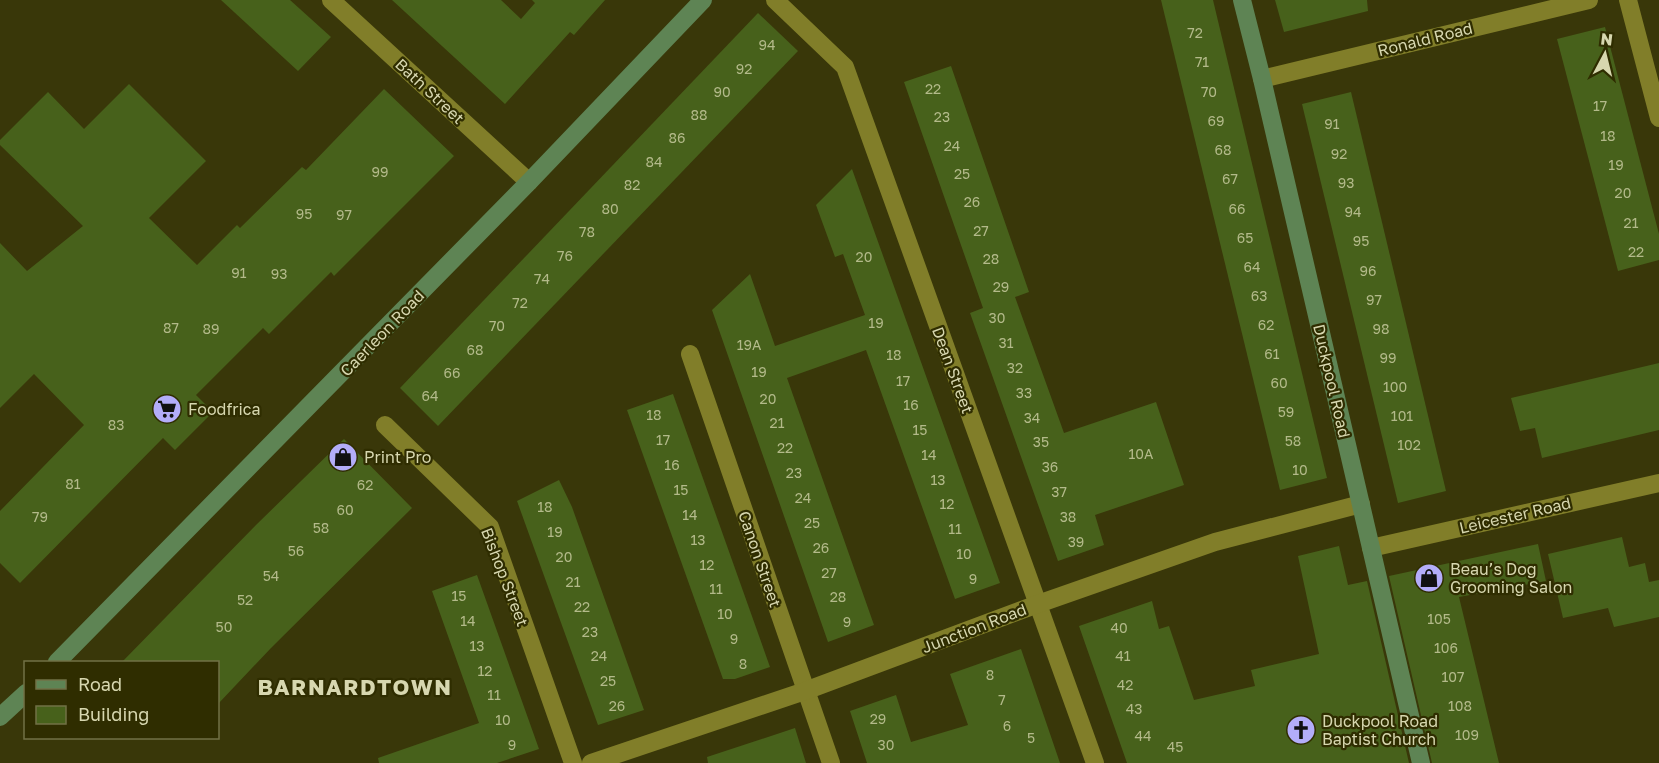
<svg xmlns="http://www.w3.org/2000/svg" width="1659" height="763" font-family="'Golos Text',sans-serif">
<rect width="100%" height="100%" fill="#393709"/>
<g fill="#47611b">
<polygon points="221,0 290,0 331,37 298,71"/>
<polygon points="392,0 501,0 521,19 535,3 532,0 605,0 574,35 570,32 505,104"/>
<polygon points="1161,0 1213,0 1327,478 1280,490"/>
<polygon points="1275,0 1367,0 1368,11 1284,32"/>
<polygon points="758,13 798,51 438,426 400,388"/>
<polygon points="1605,27 1659,234 1659,260 1618,271 1557,39"/>
<polygon points="951,66 1029,292 1015,297 1064,433 1156,402 1184,485 1095,515 1104,545 1058,561 970,313 983,308 904,82"/>
<polygon points="129,84 206,161 149,218 197,265 237,225 240,228 302,167 306,170 384,89 454,156 334,276 331,272 269,334 263,328 196,395 213,412 175,450 163,438 20,583 0,563 0,511 84,425 34,374 0,408 0,243 27,271 83,226 0,145 0,140 48,92 84,129"/>
<polygon points="1351,92 1446,491 1398,503 1302,104"/>
<polygon points="852,169 1000,583 955,599 866,350 787,378 874,625 828,642 712,310 750,274 775,346 865,315 843,254 835,257 816,205"/>
<polygon points="1659,363 1659,430 1542,458 1535,428 1520,431 1511,398"/>
<polygon points="673,394 770,667 735,679 723,679 627,410"/>
<polygon points="344,439 412,508 271,648 218,704 218,663 121,663 256,525"/>
<polygon points="559,480 572,507 644,710 598,725 517,501"/>
<polygon points="1622,537 1629,567 1645,563 1649,582 1659,580 1659,617 1614,627 1608,608 1563,618 1548,554"/>
<polygon points="1538,544 1546,581 1459,597 1499,763 1432,763 1389,576"/>
<polygon points="1339,546 1348,585 1367,581 1409,763 1127,763 1079,626 1152,601 1159,629 1169,626 1194,700 1255,686 1251,670 1319,654 1298,556"/>
<polygon points="477,575 539,749 497,763 379,763 378,758 479,723 432,591"/>
<polygon points="1021,649 1060,763 867,763 850,711 896,695 911,742 968,725 950,674"/>
<polygon points="795,728 806,763 708,763 707,757"/>
</g>
<g fill="none" stroke-linecap="round" stroke-linejoin="round">
<g stroke="#817e29" stroke-width="18">
<polyline points="331,0 529,182"/>
<polyline points="775,0 845,67 1095,763"/>
<polyline points="1628,0 1659,118"/>
<polyline points="1262,79 1589,0"/>
<polyline points="690,354 831,763"/>
<polyline points="385,425 490,527 573,763"/>
<polyline points="1371,548 1659,483"/>
<polyline points="591,763 805,691 1038,604 1215,542 1361,504"/>
</g>
<g stroke="#5e8454" stroke-width="18">
<polyline points="1242,0 1262,79 1421,763"/>
<polyline points="57,662 529,182 703,0"/>
<polyline points="0,717 26,693"/>
</g>
</g>
<defs>
<g id="supermarket-disc" transform="scale(1.5)"><circle r="9.5" fill="#b3adf9" stroke="#2f2d00"/><path d="M-6-5.5h2.5l.6 2H6L4.5 2H-2.5L-4.4-4H-6ZM-1.5 3.2a1.3 1.3 0 1 0 .1 0ZM3 3.2a1.3 1.3 0 1 0 .1 0Z" fill="#111"/></g>
<g id="shop-disc" transform="scale(1.5)"><circle r="9.5" fill="#b3adf9" stroke="#2f2d00"/><path d="M-5-2.5h2.3a2.7 3.5 0 0 1 5.4 0H5L5.5 6h-11ZM-1.5-2.5h3a1.5 2.3 0 0 0-3 0Z" fill="#111"/></g>
<g id="church-disc" transform="scale(1.5)"><circle r="9.5" fill="#b3adf9" stroke="#2f2d00"/><path d="M-1.2-6h2.4v3.5h3.3v2.4h-3.3V6h-2.4V-.1h-3.3v-2.4h3.3Z" fill="#111"/></g>
</defs>
<g fill-rule="evenodd">
<use href="#supermarket-disc" x="167" y="409"/>
<use href="#shop-disc" x="343" y="457"/>
<use href="#shop-disc" x="1429" y="578"/>
<use href="#church-disc" x="1301" y="730"/>
</g>
<g text-anchor="middle" dominant-baseline="central" stroke-width="4.5" stroke-linejoin="round" paint-order="stroke">
<g font-size="14" fill="#b3ba8a">
<text x="1195" y="32">72</text>
<text x="767" y="44">94</text>
<text x="1202" y="61">71</text>
<text x="744" y="68">92</text>
<text x="933" y="88">22</text>
<text x="722" y="91">90</text>
<text x="1209" y="91">70</text>
<text x="1600" y="105">17</text>
<text x="699" y="114">88</text>
<text x="942" y="116">23</text>
<text x="1216" y="120">69</text>
<text x="1332" y="123">91</text>
<text x="1608" y="135">18</text>
<text x="677" y="137">86</text>
<text x="952" y="145">24</text>
<text x="1223" y="149">68</text>
<text x="1339" y="153">92</text>
<text x="654" y="161">84</text>
<text x="1616" y="164">19</text>
<text x="380" y="171">99</text>
<text x="962" y="173">25</text>
<text x="1230" y="178">67</text>
<text x="1346" y="182">93</text>
<text x="632" y="184">82</text>
<text x="1623" y="192">20</text>
<text x="972" y="201">26</text>
<text x="610" y="208">80</text>
<text x="1237" y="208">66</text>
<text x="1353" y="211">94</text>
<text x="304" y="213">95</text>
<text x="344" y="214">97</text>
<text x="1631" y="222">21</text>
<text x="981" y="230">27</text>
<text x="587" y="231">78</text>
<text x="1245" y="237">65</text>
<text x="1361" y="240">95</text>
<text x="1636" y="251">22</text>
<text x="565" y="255">76</text>
<text x="864" y="256">20</text>
<text x="991" y="258">28</text>
<text x="1252" y="266">64</text>
<text x="1368" y="270">96</text>
<text x="239" y="272">91</text>
<text x="279" y="273">93</text>
<text x="542" y="278">74</text>
<text x="1001" y="286">29</text>
<text x="1259" y="295">63</text>
<text x="1374" y="299">97</text>
<text x="520" y="302">72</text>
<text x="997" y="317">30</text>
<text x="876" y="322">19</text>
<text x="1266" y="324">62</text>
<text x="497" y="325">70</text>
<text x="171" y="327">87</text>
<text x="211" y="328">89</text>
<text x="1381" y="328">98</text>
<text x="1006" y="342">31</text>
<text x="749" y="344">19A</text>
<text x="475" y="349">68</text>
<text x="1272" y="353">61</text>
<text x="894" y="354">18</text>
<text x="1388" y="357">99</text>
<text x="1015" y="367">32</text>
<text x="759" y="371">19</text>
<text x="452" y="372">66</text>
<text x="903" y="380">17</text>
<text x="1279" y="382">60</text>
<text x="1395" y="386">100</text>
<text x="1024" y="392">33</text>
<text x="430" y="395">64</text>
<text x="768" y="398">20</text>
<text x="911" y="404">16</text>
<text x="1286" y="411">59</text>
<text x="654" y="414">18</text>
<text x="1402" y="415">101</text>
<text x="1032" y="417">34</text>
<text x="777" y="422">21</text>
<text x="116" y="424">83</text>
<text x="920" y="429">15</text>
<text x="663" y="439">17</text>
<text x="1293" y="440">58</text>
<text x="1041" y="441">35</text>
<text x="1409" y="444">102</text>
<text x="785" y="447">22</text>
<text x="1141" y="453">10A</text>
<text x="929" y="454">14</text>
<text x="672" y="464">16</text>
<text x="1050" y="466">36</text>
<text x="1300" y="469">10</text>
<text x="794" y="472">23</text>
<text x="938" y="479">13</text>
<text x="73" y="483">81</text>
<text x="365" y="484">62</text>
<text x="681" y="489">15</text>
<text x="1059" y="491">37</text>
<text x="803" y="497">24</text>
<text x="947" y="503">12</text>
<text x="545" y="506">18</text>
<text x="345" y="509">60</text>
<text x="690" y="514">14</text>
<text x="40" y="516">79</text>
<text x="1068" y="516">38</text>
<text x="812" y="522">25</text>
<text x="321" y="527">58</text>
<text x="955" y="528">11</text>
<text x="555" y="531">19</text>
<text x="698" y="539">13</text>
<text x="1076" y="541">39</text>
<text x="821" y="547">26</text>
<text x="296" y="550">56</text>
<text x="964" y="553">10</text>
<text x="564" y="556">20</text>
<text x="707" y="564">12</text>
<text x="829" y="572">27</text>
<text x="271" y="575">54</text>
<text x="973" y="578">9</text>
<text x="573" y="581">21</text>
<text x="716" y="588">11</text>
<text x="459" y="595">15</text>
<text x="838" y="596">28</text>
<text x="245" y="599">52</text>
<text x="582" y="606">22</text>
<text x="725" y="613">10</text>
<text x="1439" y="618">105</text>
<text x="468" y="620">14</text>
<text x="847" y="621">9</text>
<text x="224" y="626">50</text>
<text x="1119" y="627">40</text>
<text x="590" y="631">23</text>
<text x="734" y="638">9</text>
<text x="477" y="645">13</text>
<text x="1446" y="647">106</text>
<text x="599" y="655">24</text>
<text x="1123" y="655">41</text>
<text x="743" y="663">8</text>
<text x="485" y="670">12</text>
<text x="990" y="674">8</text>
<text x="1453" y="676">107</text>
<text x="608" y="680">25</text>
<text x="1125" y="684">42</text>
<text x="494" y="694">11</text>
<text x="1002" y="699">7</text>
<text x="617" y="705">26</text>
<text x="1460" y="705">108</text>
<text x="1134" y="708">43</text>
<text x="878" y="718">29</text>
<text x="503" y="719">10</text>
<text x="1007" y="725">6</text>
<text x="1467" y="734">109</text>
<text x="1143" y="735">44</text>
<text x="1031" y="737">5</text>
<text x="512" y="744">9</text>
<text x="886" y="744">30</text>
<text x="1175" y="746">45</text>
</g>
<g font-size="16" fill="#d7d7af" stroke="#2f2d00">
<text transform="translate(1425 39) rotate(-14)">Ronald Road</text>
<text transform="translate(430 91) rotate(43)">Bath Street</text>
<text transform="translate(382 333) rotate(-46)">Caerleon Road</text>
<text transform="translate(953 370) rotate(70)">Dean Street</text>
<text transform="translate(1332 381) rotate(77)">Duckpool Road</text>
<text transform="translate(1515 515) rotate(-13)">Leicester Road</text>
<text transform="translate(760 559) rotate(71)">Canon Street</text>
<text transform="translate(505 577) rotate(69)">Bishop Street</text>
<text transform="translate(974 628) rotate(-21)">Junction Road</text>
</g>
<g font-size="16" fill="#d7d7af" stroke="#2f2d00" text-anchor="start">
<text x="188" y="409">Foodfrica</text>
<text x="364" y="457">Print Pro</text>
<text x="1450" y="569">Beau’s Dog<tspan x="1450" dy="18">Grooming Salon</tspan></text>
<text x="1322" y="721">Duckpool Road<tspan x="1322" dy="18">Baptist Church</tspan></text>
</g>
<g font-size="22" font-weight="bold" letter-spacing="1.5" fill="#d7d7af" stroke="#2f2d00">
<text x="355" y="686">BARNARDTOWN</text>
</g>
</g>
<rect x="24" y="661" width="195" height="78" fill="#2f2d00" stroke="#727146" stroke-width="1.5"/>
<rect x="36" y="680" width="30" height="9" fill="#5e8454" stroke="#727146" stroke-width="1.5"/>
<text x="78" y="691" font-size="18" fill="#d7d7af">Road</text>
<rect x="36" y="706" width="30" height="18" fill="#47611b" stroke="#727146" stroke-width="1.5"/>
<text x="78" y="721" font-size="18" fill="#d7d7af">Building</text>
<g transform="translate(1605 54) rotate(7)" stroke="#2f2d00" stroke-width="4.5" paint-order="stroke">
<path d="M0-4.5L10 22L0 15L-10 22Z" fill="#d7d7af"/>
<text y="-9" font-size="16" font-weight="bold" text-anchor="middle" fill="#d7d7af">N</text>
</g>
</svg>
